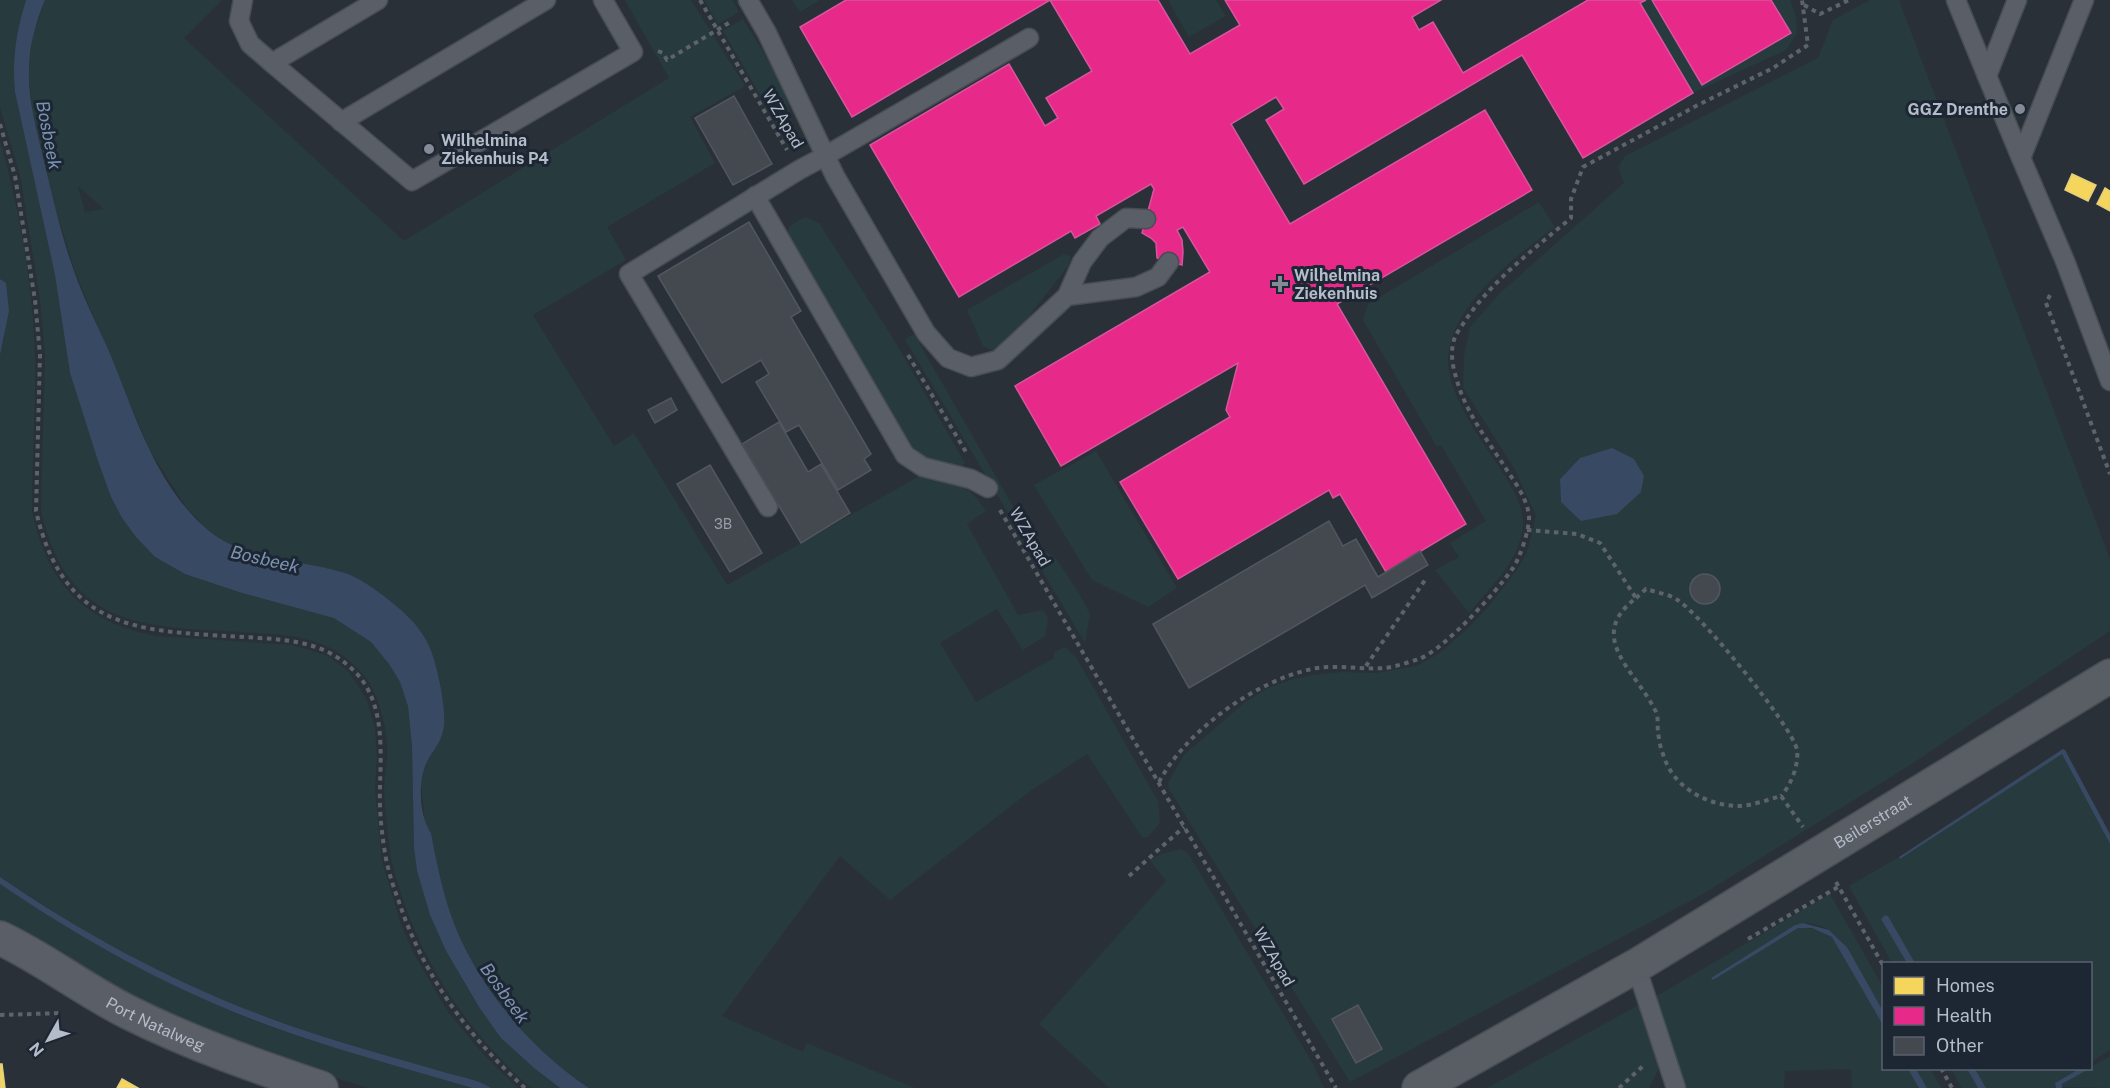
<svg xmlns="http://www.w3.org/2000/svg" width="2110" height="1088" font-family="'Public Sans',sans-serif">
<rect width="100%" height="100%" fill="#2a3038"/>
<g fill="#273a3e" fill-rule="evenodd">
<path d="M0,0H26C16,33 12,57 15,92L55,275L70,373L98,461L111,497L122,518L136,537L155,557L185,574L242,593L334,617L371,642L389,664L400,682L408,705L412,747L414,848L417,871L430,915L446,951L479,1007L534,1068L560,1088C553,1088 541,1088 533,1088C525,1085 509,1068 503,1061C457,1014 423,959 402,897C398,884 393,871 391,858C388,836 385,812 384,790C384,780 386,769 387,758C388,733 382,706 370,684C364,674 355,665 346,658C319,637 289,635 256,633C153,626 68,635 41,510L45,355L40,299L20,175L0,107Z"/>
<path d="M45,0H222L184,38L404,241L669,78L625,0H691L745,86L690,117L715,163L607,227L626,260L533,315L614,446L634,433L727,585L923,474C954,484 967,481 986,511L967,524L1018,615L1043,610L1048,618L1045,636L1023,650L997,609L940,643L976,702L1054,658V652L1065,647L1076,657L1158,801L1160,823L1148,837H1142L1087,754L1029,792L890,900L840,856L722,1016L803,1052L807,1043L915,1088H589C537,1054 490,1000 463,944C446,910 438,870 431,833L425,824L421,782L427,762L437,746L444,731L438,677L398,607L372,588L348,574L260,556L231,545L208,530L186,507L149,449L75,272L55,207L33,115L28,69L33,36ZM78,186L104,209H103L85,212Z"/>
<polygon points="704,0 732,0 739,12 718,24"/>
<polygon points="792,0 820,0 800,12"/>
<polygon points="1168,0 1216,0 1226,16 1189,37"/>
<polygon points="1646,0 1652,0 1702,85 1790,33 1771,0 1790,0 1796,16 1797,34 1786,50 1693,93 1640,3"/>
<path d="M1870,0H1899L2110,559V631L1907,767L1703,894L1350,1082L1169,789L1168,783L1184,755L1244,703L1268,688L1290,680L1312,675L1342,672L1376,673L1416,666L1440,653L1469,627L1489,606L1518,568L1527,552L1536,516L1514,468L1463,388L1464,356L1470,327L1500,293L1624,183L1618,168L1625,156L1818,58L1833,20ZM1580,458L1644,476L1641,492L1561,502L1560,478Z"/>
<path d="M743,19C763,54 796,94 791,137L786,136L780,129L723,31Z"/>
<path d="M0,140C19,208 33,285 35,356C36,408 32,460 32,511C47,583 83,622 156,636L293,645L328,656L349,672L367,700L375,729L377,755L375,789L382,861L401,924L413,952L448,1012L485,1056L518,1088H491L309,1032L258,1014L206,993L152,967L84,931L0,877V355L4,338L6,283L0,279Z"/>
<path d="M1539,202L1555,227C1514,257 1439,314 1449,371C1455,405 1483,443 1502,471C1514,491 1527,510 1522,534C1515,565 1488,590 1469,613L1435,570L1459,557L1450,543L1486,521L1441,445L1437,447L1363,320L1368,304Z"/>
<path d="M806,217L819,223L894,340L965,463L962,468L930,461L914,453L787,234C788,225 797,221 806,217Z"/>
<polygon points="1064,254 1071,256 1069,265 1011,339 1003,347 993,351 983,346 967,310"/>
<polygon points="914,334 1033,541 1057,560 1079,593 1090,614 1085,643 905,339"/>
<polygon points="1096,451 1177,588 1148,607 1092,580 1034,485"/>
<polygon points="2060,754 2062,754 2110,844 2110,1050 2091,1062 2090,964 1915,963 1888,916 1885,915 1881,919 1907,963 1892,963 1849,886 1899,857 1900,859"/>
<polygon points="1180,849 1188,853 1313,1064 1324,1088 1109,1088 1039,1024 1166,881 1150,860 1161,854"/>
<path d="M0,884C73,931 148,975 228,1010C306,1043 390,1063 472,1088H368L295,1065L154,1010L0,922Z"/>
<path d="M1830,894L1883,987V1011L1847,947C1835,932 1816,918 1795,925L1711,978L1798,928C1811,928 1824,929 1833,938C1840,946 1882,1018 1883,1027C1886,1040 1883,1055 1884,1068L1908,1069L1919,1088H1852L1851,1069L1785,1071L1784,1088H1684L1655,997Z"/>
<polygon points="1639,1005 1659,1068 1649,1088 1487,1088"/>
<polygon points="2110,1056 2110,1088 2061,1087 2062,1084"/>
<polygon points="1916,1069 1930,1069 1942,1088 1927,1088"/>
<polygon points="1951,1069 1967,1069 1978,1088 1962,1088"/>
<polygon points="1975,1069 2079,1069 2055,1083 2056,1088 1986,1088"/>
</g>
<g fill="#384963">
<path d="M26,0H45C36,22 29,46 29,70C28,101 37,131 44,161C53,198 61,235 74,271C84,300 99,328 111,356C136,417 156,486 208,530C247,562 299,559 345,573C366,580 400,607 415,624C420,630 426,639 429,646C437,663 448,714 443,732C440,744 431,753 426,764C418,783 419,815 431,833C438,870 446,910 463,944C490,1000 537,1054 589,1088H560L534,1068L501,1038L479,1007L446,951L430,915L417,871L414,848L412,747L408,706L400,682L389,664L371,642L334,618L242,593L185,574L155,557L136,537L122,518L111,497L98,461L70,373L55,275L15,92C12,57 16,33 26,0Z"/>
<polygon points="0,279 6,283 9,311 0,355"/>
<polygon points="1612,448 1634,459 1644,476 1641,492 1617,514 1581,521 1561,502 1560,479 1580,458"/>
<polygon points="2063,749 2065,750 2110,834 2110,844 2062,754 1900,859 1899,857"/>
<path d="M0,877C95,942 199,996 309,1032C352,1046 396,1058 440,1071C455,1076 478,1079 491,1088H472C405,1068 336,1050 270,1026C174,991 84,941 0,884Z"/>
<polygon points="1885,915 1888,916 1915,963 1907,963 1881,919"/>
<polygon points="1803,923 1829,930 1847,947 1883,1011 1883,1025 1832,937 1812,928 1798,928 1713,980 1711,978 1795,925"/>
<polygon points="1908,1069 1916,1069 1927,1088 1919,1088"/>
<polygon points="1967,1069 1975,1069 1986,1088 1978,1088"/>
<polygon points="2079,1069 2089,1069 2062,1084 2062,1088 2056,1088 2055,1083"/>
</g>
<g fill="#f6d55c" stroke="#e2ce7d" stroke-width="1.5">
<polygon points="2072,174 2096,185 2088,201 2065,190"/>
<polygon points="2105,188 2110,191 2110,211 2097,204"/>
<polygon points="0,1064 2,1064 5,1088 0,1088"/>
<polygon points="122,1079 138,1088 117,1088"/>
</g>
<g fill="#e7298a" stroke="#d8559d" stroke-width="1.5">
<polygon points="846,0 1158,0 1190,54 1240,25 1225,0 1441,0 1412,17 1419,30 1433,22 1463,73 1588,0 1646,0 1640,3 1693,93 1583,158 1522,55 1304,184 1266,120 1284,109 1276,97 1231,124 1290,224 1485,110 1532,190 1337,304 1466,524 1386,572 1340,494 1333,498 1329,490 1178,579 1120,482 1230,417 1226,410 1238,363 1061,466 1015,386 1210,272 1183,227 1177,230 1182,240 1183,252 1182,265 1157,258 1156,243 1151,238 1142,233 1154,189 1151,184 1096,216 1100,224 1075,238 1071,231 959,297 870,145 1009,64 1045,126 1058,118 1046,98 1092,71 1050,0 852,117 800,27"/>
<polygon points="1652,0 1771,0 1791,33 1702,85"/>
</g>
<g fill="#444950" stroke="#52575f" stroke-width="1.5">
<polygon points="734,96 772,164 733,185 695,118"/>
<polygon points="749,222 801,311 791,317 871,454 864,459 871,470 838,490 799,425 786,432 756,382 769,374 761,360 722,383 658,276"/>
<polygon points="671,398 677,410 655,423 648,410"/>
<polygon points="779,422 808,472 821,464 850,513 801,543 742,444"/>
<polygon points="710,465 762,553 730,572 677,484"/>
<polygon points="1329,521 1343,546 1356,539 1378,577 1420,551 1428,565 1372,598 1365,585 1189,688 1153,624"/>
<circle cx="1705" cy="589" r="15"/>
<polygon points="1358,1005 1382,1049 1356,1063 1332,1019"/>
</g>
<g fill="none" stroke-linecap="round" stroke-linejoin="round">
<g stroke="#484c53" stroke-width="21">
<g id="lane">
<polyline points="243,0 239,21 250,44 272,63 378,0"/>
<polyline points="748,0 767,33 835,176 926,333 948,358 971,367 998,360 1067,296 1136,287 1158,277 1169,262"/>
<polyline points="1956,0 1987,76"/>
<polyline points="2017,0 1987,76 2021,158"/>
<polyline points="2084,0 2021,158 2065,261 2110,381"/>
<polyline points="272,63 412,181 633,52 603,0"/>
<polyline points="341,122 546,0"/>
<polyline points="755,196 905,455 923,467 971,479 988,488"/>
<polyline points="1067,296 1082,262 1100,238 1126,218 1146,219"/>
<polyline points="768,507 629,274 799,170 825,156 1029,38"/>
<polyline points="1636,966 1676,1088"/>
</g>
</g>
<g stroke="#484c53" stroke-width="36">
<g id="street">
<path id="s1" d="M0,938C45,959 85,991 130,1013C192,1044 256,1066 321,1088"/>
</g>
</g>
<g stroke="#484c53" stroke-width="36">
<g id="secondary">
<path id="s2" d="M1419,1088L1636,966L2110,676"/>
</g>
</g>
<g stroke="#5d636a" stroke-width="4" stroke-dasharray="4.5 4.5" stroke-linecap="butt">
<polyline points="700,0 787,150"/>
<polyline points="1804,5 1820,14 1849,0"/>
<polyline points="658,51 663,53 667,60 732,21"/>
<path d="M0,124L15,176L35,300L40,355L36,511C66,640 150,630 259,638C294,640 325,644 351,668C385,698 381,747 380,787C379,810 382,837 386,859C389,873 393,886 398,899C422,973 467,1036 525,1088"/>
<polyline points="2050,295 2046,303 2110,474"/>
<polyline points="908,355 966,452"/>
<polyline points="1000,510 1336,1088"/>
<path d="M1527,530L1577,534L1600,543L1636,598C1585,637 1635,670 1655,710C1659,716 1657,725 1658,732C1659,739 1660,747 1663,754C1672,786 1705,805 1737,806C1751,806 1767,800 1781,796L1803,827"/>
<path d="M1636,598L1646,589C1655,592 1668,594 1676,599C1698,611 1793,727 1797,750C1799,765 1791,785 1781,796"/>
<polyline points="1366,666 1425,580"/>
<path d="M1159,782C1186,731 1255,681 1312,669C1336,664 1360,670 1384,668C1395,667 1409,662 1419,659C1445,649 1497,591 1513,568C1520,558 1530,528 1529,516C1527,497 1513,480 1503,464C1485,437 1464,409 1456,377C1452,365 1450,349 1455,337C1458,331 1463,324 1467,318C1495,278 1534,249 1571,218V199L1583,167L1696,106L1773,68L1808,45L1802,0"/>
<polyline points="1129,876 1184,827"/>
<polyline points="1836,882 1884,967"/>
<polyline points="1748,939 1838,887"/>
<polyline points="0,1015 62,1013"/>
<polyline points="1941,1068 1952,1088"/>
<polyline points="1619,1088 1643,1066"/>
</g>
<use href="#lane" stroke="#5a5e66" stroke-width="18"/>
<use href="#street" stroke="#5a5e66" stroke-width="33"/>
<use href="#secondary" stroke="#595d64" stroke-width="33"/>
</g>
<g fill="#848b96" stroke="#1d2633" stroke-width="2">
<circle cx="2020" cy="109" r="6"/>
<circle cx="429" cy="149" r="6"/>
<path d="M1277 275h6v6h6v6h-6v6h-6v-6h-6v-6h6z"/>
</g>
<g text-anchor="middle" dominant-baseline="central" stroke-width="6" stroke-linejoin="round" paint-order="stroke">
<g font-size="14" fill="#989fab">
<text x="723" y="524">3B</text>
</g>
<g font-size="16" font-weight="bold" fill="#b4bcc9" stroke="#1d2633" text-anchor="start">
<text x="2008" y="109" text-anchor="end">GGZ Drenthe</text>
<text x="441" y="140">Wilhelmina<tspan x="441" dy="18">Ziekenhuis P4</tspan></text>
<text x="1294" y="275">Wilhelmina<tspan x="1294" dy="18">Ziekenhuis</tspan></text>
</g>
<g font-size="16" fill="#b4bcc9" stroke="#1d2633">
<text transform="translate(783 119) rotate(60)">WZApad</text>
<text transform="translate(1030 537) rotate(60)">WZApad</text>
<text stroke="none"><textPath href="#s2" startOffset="526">Beilerstraat</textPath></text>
<text transform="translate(1274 957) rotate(60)">WZApad</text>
<text stroke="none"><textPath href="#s1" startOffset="178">Port Natalweg</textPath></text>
</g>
<g font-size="18" font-style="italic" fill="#7c92b1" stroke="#1d2633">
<text transform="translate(49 135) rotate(79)">Bosbeek</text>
<text transform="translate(265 559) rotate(13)">Bosbeek</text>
<text transform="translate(505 993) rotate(54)">Bosbeek</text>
</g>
</g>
<rect x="1882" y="962" width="210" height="108" fill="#1d2633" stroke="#59626f" stroke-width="1.5"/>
<rect x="1894" y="977" width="30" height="18" fill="#f6d55c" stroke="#59626f" stroke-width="1.5"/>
<text x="1936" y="992" font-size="18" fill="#b4bcc9">Homes</text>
<rect x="1894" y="1007" width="30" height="18" fill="#e7298a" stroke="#59626f" stroke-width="1.5"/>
<text x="1936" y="1022" font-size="18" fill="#b4bcc9">Health</text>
<rect x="1894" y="1037" width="30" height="18" fill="#444950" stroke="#59626f" stroke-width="1.5"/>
<text x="1936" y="1052" font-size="18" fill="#b4bcc9">Other</text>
<g transform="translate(48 1040) rotate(230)" stroke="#1d2633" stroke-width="4.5" paint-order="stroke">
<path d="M0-4.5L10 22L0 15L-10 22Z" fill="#b4bcc9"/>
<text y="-9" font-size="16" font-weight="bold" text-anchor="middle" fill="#b4bcc9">N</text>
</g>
</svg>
